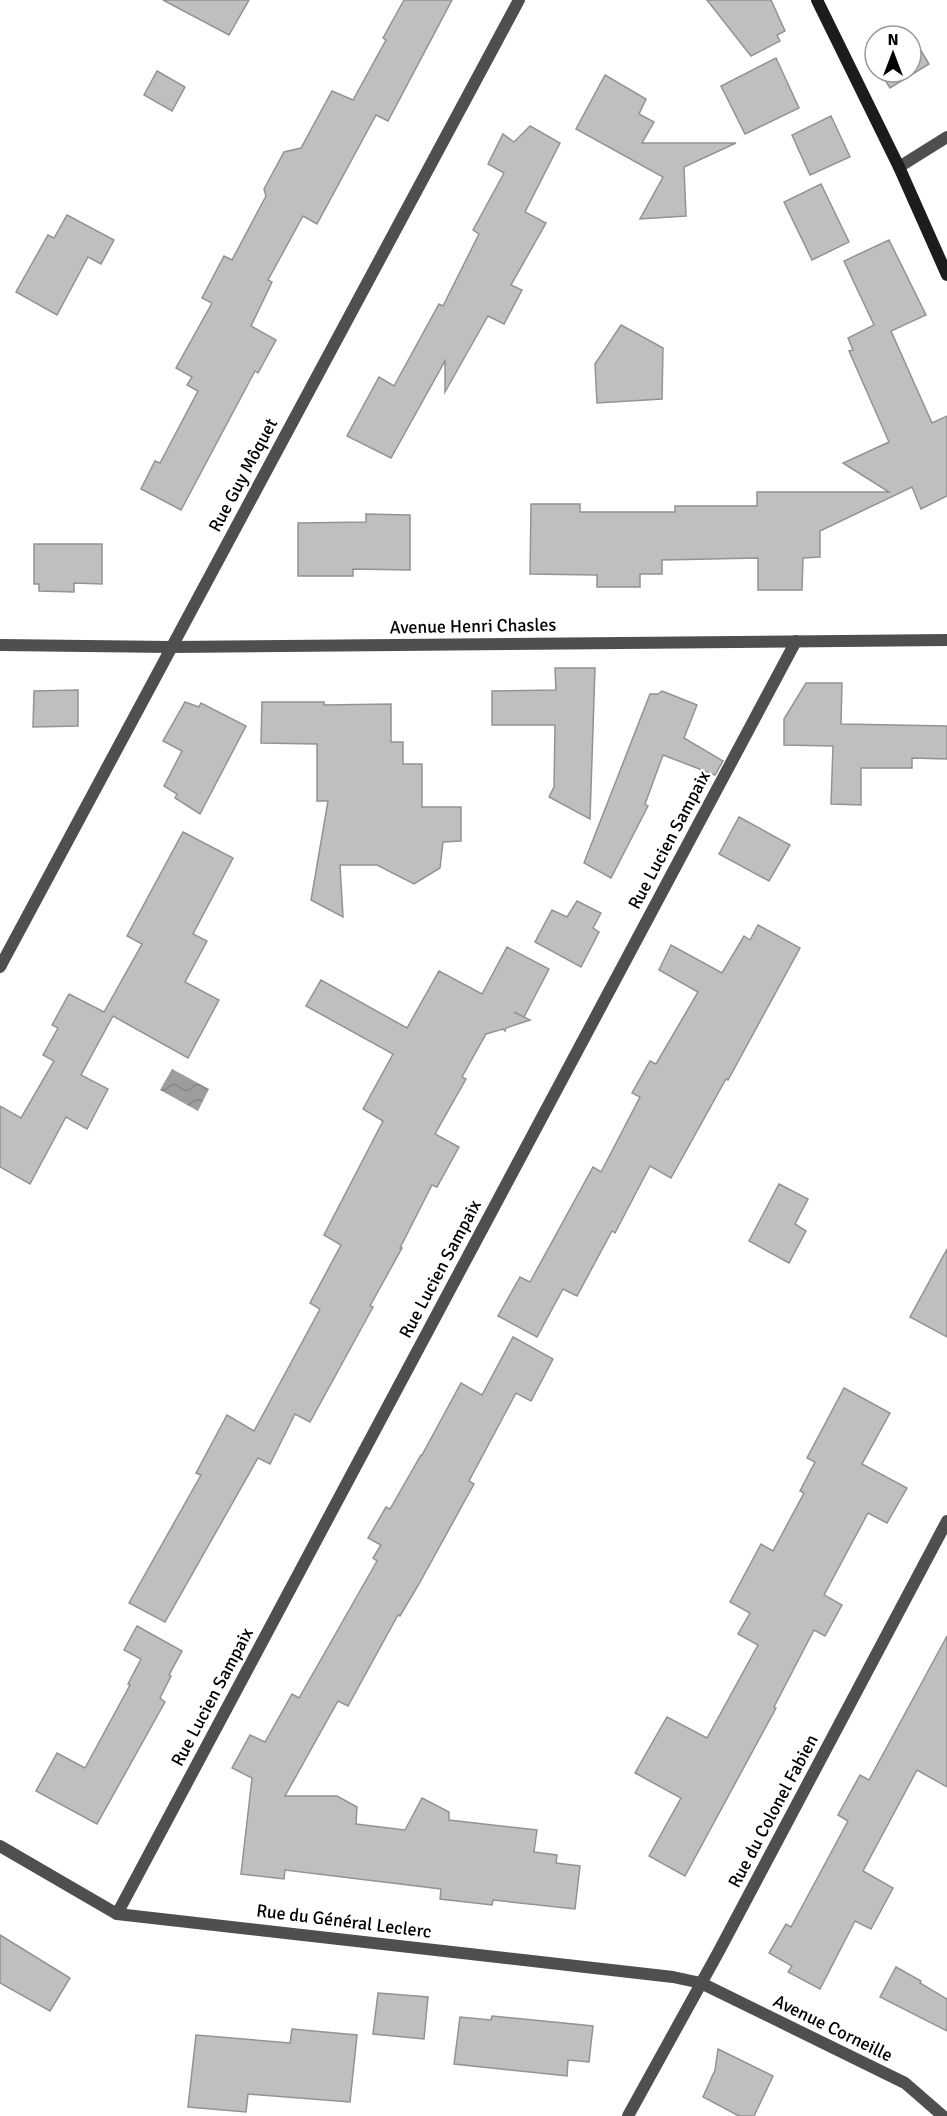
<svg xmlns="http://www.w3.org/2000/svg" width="947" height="2116" font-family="Signika,sans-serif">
<defs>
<pattern id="water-waves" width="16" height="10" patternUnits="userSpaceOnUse" patternTransform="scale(1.5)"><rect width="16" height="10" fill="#9d9d9d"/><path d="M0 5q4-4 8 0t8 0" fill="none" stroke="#858585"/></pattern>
</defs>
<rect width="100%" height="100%" fill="#fff"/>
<polygon fill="url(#water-waves)" points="172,1069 209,1089 198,1111 160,1090"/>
<g fill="#bfbfbf" stroke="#939393" stroke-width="1.5">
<polygon points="163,0 249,0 229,35"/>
<polygon points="404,0 452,0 388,121 376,115 317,224 303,216 268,280 272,282 251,326 276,340 258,373 255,371 181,510 141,489 155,461 160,463 198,391 187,385 192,377 176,368 212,303 202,298 224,256 232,260 266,196 264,189 284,152 301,148 332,91 353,100 386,40 383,38"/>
<polygon points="707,0 771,0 785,31 777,35 780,41 751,56"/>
<polygon points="911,34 929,64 890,88 880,72 911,72 911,36 909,36"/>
<polygon points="776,58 799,108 745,134 721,86"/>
<polygon points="157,71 185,87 172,111 144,95"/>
<polygon points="605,75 646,99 639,114 654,122 642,143 736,143 684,167 686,216 640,219 663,177 576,129"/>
<polygon points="831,116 850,157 810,175 792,135"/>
<polygon points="530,126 560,143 525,212 546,223 511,285 522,290 504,324 488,316 445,392 445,361 391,458 347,436 379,377 394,386 439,304 443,306 479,234 473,230 504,173 488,164 503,134 514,142"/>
<polygon points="821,184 849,242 812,260 784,202"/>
<polygon points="67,215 114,240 101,264 88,257 57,315 16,292 48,235 54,238"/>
<polygon points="889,240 926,315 891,331 932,423 947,416 947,496 921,509 912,487 820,531 820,557 803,558 802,590 758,590 758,558 662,560 662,574 640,574 640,587 597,587 597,575 530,574 531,504 580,504 580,512 675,512 675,506 757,506 757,492 889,492 843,463 889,442 849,351 853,350 848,338 874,325 844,261"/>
<polygon points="621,325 663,348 662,399 597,403 595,364"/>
<polygon points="366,514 410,515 410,570 353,569 353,576 298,576 298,523 366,522"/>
<polygon points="34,544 102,544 102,584 74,583 74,592 39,591 39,584 34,584"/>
<polygon points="555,668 595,668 590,819 549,797 554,787 555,725 492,725 492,691 556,690"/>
<polygon points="806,683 842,683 841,724 947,726 947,759 912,758 912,768 861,768 861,805 831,804 833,746 784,745 784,719"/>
<polygon points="78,690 78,726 33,727 34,691"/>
<polygon points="662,691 697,705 684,738 723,761 715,775 663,755 645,804 648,806 611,878 584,863 650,694 658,694"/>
<polygon points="185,702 199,707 201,703 246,726 200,814 175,798 177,794 164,786 182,751 163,741"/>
<polygon points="262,702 324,702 324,705 391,704 391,742 403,742 403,764 422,764 422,807 461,807 461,841 443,842 440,868 414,884 377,865 340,865 343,917 311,900 328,801 317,801 317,744 261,743"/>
<polygon points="739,817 790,845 769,881 719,854"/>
<polygon points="183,832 233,858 193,934 207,941 185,982 219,1000 188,1058 113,1016 81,1075 108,1089 87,1129 66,1117 30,1184 0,1167 0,1106 21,1118 54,1061 43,1055 58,1028 52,1025 69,994 104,1012 142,944 127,936"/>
<polygon points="577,901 601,913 593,928 599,932 581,967 535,942 552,910 567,917"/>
<polygon points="758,925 800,948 728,1080 726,1079 671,1178 650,1166 615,1233 612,1231 577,1296 563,1289 537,1337 498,1316 520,1277 530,1282 593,1167 601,1172 640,1097 632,1093 650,1061 656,1064 698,992 659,970 671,945 722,973 744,936 750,940"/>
<polygon points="507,947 549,969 524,1017 514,1012 530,1020 506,1028 505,1031 503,1029 486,1034 462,1077 466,1079 435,1134 459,1147 437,1187 432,1185 400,1248 402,1248 370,1306 373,1307 310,1422 295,1414 270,1464 258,1458 165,1622 129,1603 201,1475 196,1473 227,1415 254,1431 320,1309 310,1303 341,1245 324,1235 383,1121 363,1109 393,1054 306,1006 321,980 407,1028 439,971 482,994"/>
<polygon points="779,1184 808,1199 795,1224 806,1231 789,1263 749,1241"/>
<polygon points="947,1249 947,1337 910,1317"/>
<polygon points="513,1337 553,1359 531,1401 516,1393 469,1481 474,1484 419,1584 400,1616 398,1615 348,1706 338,1701 285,1796 337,1796 357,1807 356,1824 405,1830 422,1798 449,1812 449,1820 537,1830 534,1852 557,1855 556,1863 580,1866 575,1909 493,1900 492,1905 440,1899 441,1889 285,1870 284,1879 241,1874 252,1778 232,1768 250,1735 265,1742 292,1694 299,1698 377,1561 373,1558 381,1545 368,1538 386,1507 390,1509 421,1455 422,1455 461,1383 482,1395"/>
<polygon points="844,1388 890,1413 862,1464 907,1488 887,1523 868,1513 824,1595 842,1605 825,1636 814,1630 774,1707 776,1708 685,1876 649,1856 681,1798 635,1773 667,1717 707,1738 758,1645 738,1634 750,1613 730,1602 761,1544 773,1551 804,1493 800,1491 815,1462 807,1458"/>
<polygon points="137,1626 182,1651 169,1675 171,1676 160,1698 165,1702 97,1824 36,1791 57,1753 85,1768 130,1685 128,1684 141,1659 124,1650"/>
<polygon points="947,1636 947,1787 917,1770 863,1871 893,1888 871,1929 855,1921 820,1989 788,1972 792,1966 769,1953 786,1924 791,1927 848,1821 838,1815 860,1775 869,1780"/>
<polygon points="0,1935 70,1978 50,2011 0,1983"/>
<polygon points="896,1967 921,1981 920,1983 947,1999 947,2031 880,1997"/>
<polygon points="378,1993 428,1997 424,2039 373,2034"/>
<polygon points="492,2016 593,2026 589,2062 568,2060 567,2076 454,2064 460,2017 491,2020"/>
<polygon points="292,2029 357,2035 350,2102 248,2094 246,2112 188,2107 196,2035 290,2043"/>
<polygon points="718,2049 773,2076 754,2116 739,2116 703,2097 715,2070"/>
</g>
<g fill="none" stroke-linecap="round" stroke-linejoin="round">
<g stroke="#4f4f4f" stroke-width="12">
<polyline points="899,167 947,137"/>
<polyline points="0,645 171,647 947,640"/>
<polyline points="0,967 519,0"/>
<polyline points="0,1846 117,1914 673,1977 701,1983 905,2083 943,2116"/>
<polyline points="117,1914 796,641"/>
<polyline points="628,2116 719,1951 947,1521"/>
</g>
<polyline stroke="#1c1c1c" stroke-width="12" points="817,0 899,167 947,275"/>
</g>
<g text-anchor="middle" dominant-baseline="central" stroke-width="5" stroke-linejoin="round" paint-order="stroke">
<g font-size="18" fill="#000" stroke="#fff">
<text transform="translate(243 475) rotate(-62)">Rue Guy Môquet</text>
<text transform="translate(473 626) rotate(-1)">Avenue Henri Chasles</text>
<text transform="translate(669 840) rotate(-62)">Rue Lucien Sampaix</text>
<text transform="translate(440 1269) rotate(-62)">Rue Lucien Sampaix</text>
<text transform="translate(212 1697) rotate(-62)">Rue Lucien Sampaix</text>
<text transform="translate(773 1811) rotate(-62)">Rue du Colonel Fabien</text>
<text transform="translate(344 1921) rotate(7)">Rue du Général Leclerc</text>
<text transform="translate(833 2028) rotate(26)">Avenue Corneille</text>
</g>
</g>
<g transform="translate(893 54)"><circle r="28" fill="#ffffff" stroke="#999999" stroke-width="1.5"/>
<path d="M0-4.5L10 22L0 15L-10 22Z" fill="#000000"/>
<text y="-9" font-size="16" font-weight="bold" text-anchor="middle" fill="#000000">N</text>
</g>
</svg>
